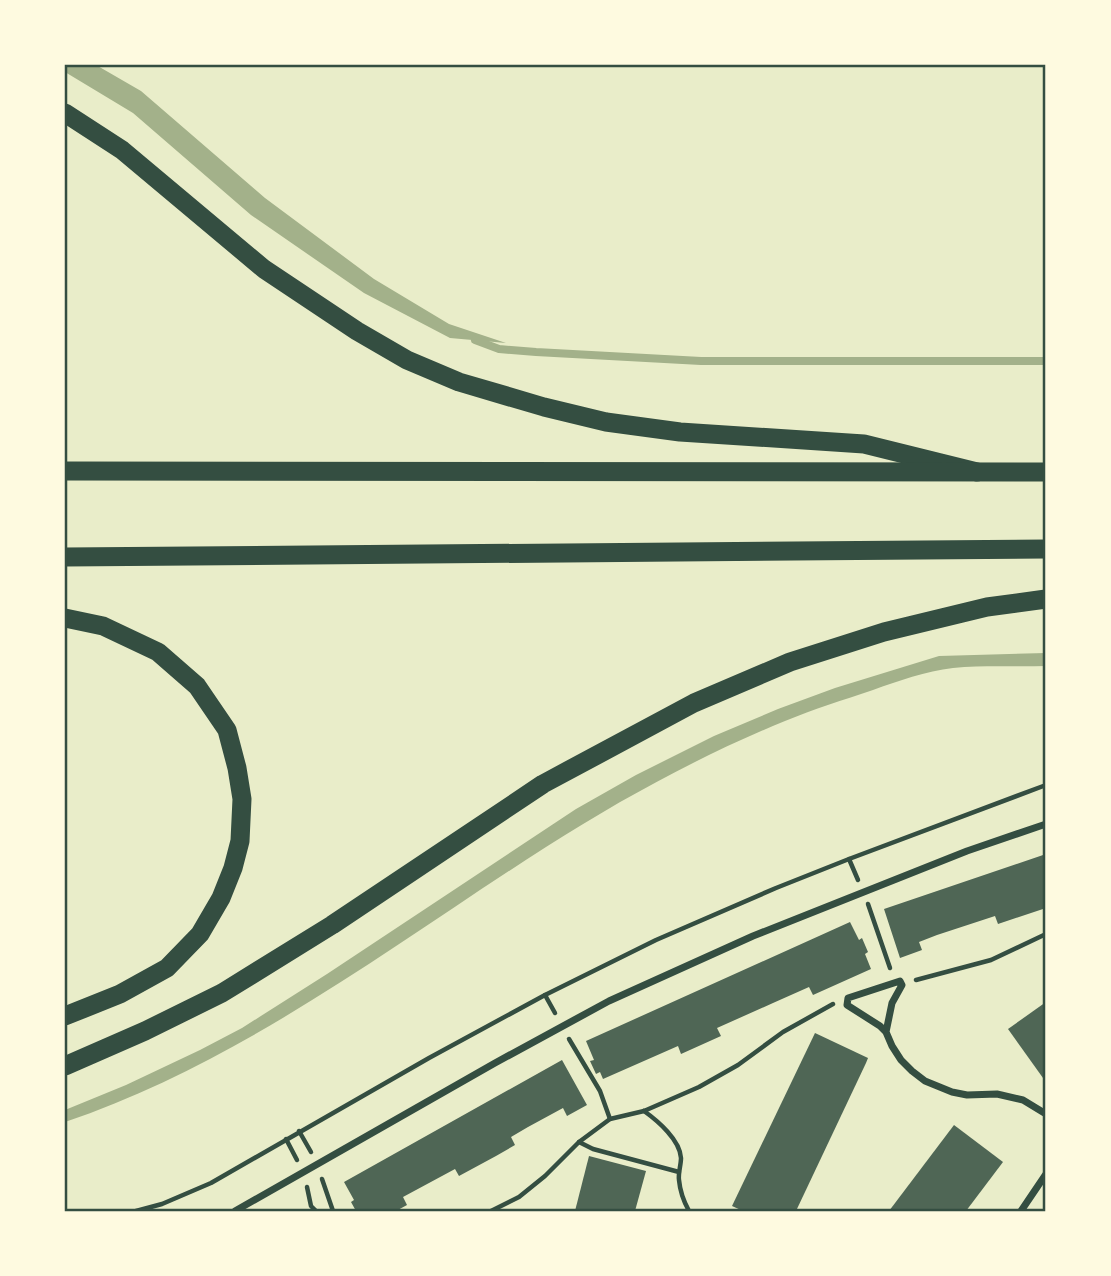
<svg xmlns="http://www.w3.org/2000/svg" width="1111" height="1276" font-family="Signika,sans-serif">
<rect width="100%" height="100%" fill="#e9edc9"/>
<g fill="#a3b18a">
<polygon points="65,65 96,65 141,91 265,198 374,279 449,324 506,343 450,338 364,293 251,215 133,113 65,72"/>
<path d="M1046,653V666C1015,667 983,665 953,668C926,671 898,681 873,690C843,700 814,709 785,721C700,756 623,798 546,847C391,946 242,1062 65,1122V1110L126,1085L200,1050L242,1028L327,974L576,809L636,775L714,736L778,709L835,688L939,656Z"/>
</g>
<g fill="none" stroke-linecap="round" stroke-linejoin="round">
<polyline stroke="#a3b18a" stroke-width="8" points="475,340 499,349 536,352 701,361 1046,361"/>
</g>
<g fill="#4f6655">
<polygon points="1046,854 1046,908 998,924 995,916 937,935 919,942 922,950 900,958 884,909"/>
<polygon points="850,922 859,940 862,938 868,952 865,954 871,969 813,995 809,987 773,1003 717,1028 721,1036 681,1054 678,1046 603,1079 600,1072 596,1074 590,1061 594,1060 586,1041"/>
<polygon points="1046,1002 1046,1075 1043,1078 1008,1029"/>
<polygon points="815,1033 868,1058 866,1063 796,1211 743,1211 732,1206"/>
<polygon points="562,1060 587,1105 567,1116 563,1108 528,1127 511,1137 515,1145 496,1156 459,1176 455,1169 403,1197 407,1205 396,1211 384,1211 383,1209 378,1211 356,1211 351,1202 354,1200 344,1182"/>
<polygon points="954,1125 1003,1162 966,1211 889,1211"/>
<polygon points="589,1156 646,1171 635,1211 575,1211"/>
</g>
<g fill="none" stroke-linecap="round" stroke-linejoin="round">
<g stroke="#344e41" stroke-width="4.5">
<polyline points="849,859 858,880"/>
<polyline points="868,904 890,968"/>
<polyline points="916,980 991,960 1046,934"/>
<polyline points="545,995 555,1013"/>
<polyline points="569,1039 600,1091 610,1119"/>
<path d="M644,1111C658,1121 680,1140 681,1158C681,1165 678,1173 679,1180C680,1191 684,1202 689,1211"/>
<polyline points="299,1131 311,1152"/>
<polyline points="286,1139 297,1160"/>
<polyline points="579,1142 593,1149 679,1172"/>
<polyline points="322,1179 333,1211"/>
<polyline points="307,1187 311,1206 316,1211"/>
<polyline points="136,1211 162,1204 211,1183 429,1058 545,995 656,940 776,888 849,859 1046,785"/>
<polyline points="491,1211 519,1197 545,1176 579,1142 610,1119 644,1111 699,1087 738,1065 783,1032 833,1004"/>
</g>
<g stroke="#344e41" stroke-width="7">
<polyline points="886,1032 892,1003 902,985 900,981 848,998 847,1005 880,1026 886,1032 892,1046 901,1060 912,1071 925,1081 952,1092 967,1095 997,1094 1023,1100 1046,1114"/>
<polyline points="235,1211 495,1063 609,1001 753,936 967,851 1046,824"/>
<polyline points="1021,1211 1046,1174"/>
</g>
<g stroke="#344e41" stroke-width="19">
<polyline points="65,113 122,150 264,269 357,331 407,360 459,382 544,407 606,422 680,432 864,444 977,472"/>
<polyline points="65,471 1046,472"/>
<polyline points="65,557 1046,549"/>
<polyline points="65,618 103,626 158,652 197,686 227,730 237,768 242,799 240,841 233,868 221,898 200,934 167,968 120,994 65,1016"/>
<polyline points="65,1066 145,1031 222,993 332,925 543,784 694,703 790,662 884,632 987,607 1046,599"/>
</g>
</g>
<rect width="1111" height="1276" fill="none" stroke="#fefae0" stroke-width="133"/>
<rect x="66" y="66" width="978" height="1144" fill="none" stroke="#344e41" stroke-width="2.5"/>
</svg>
